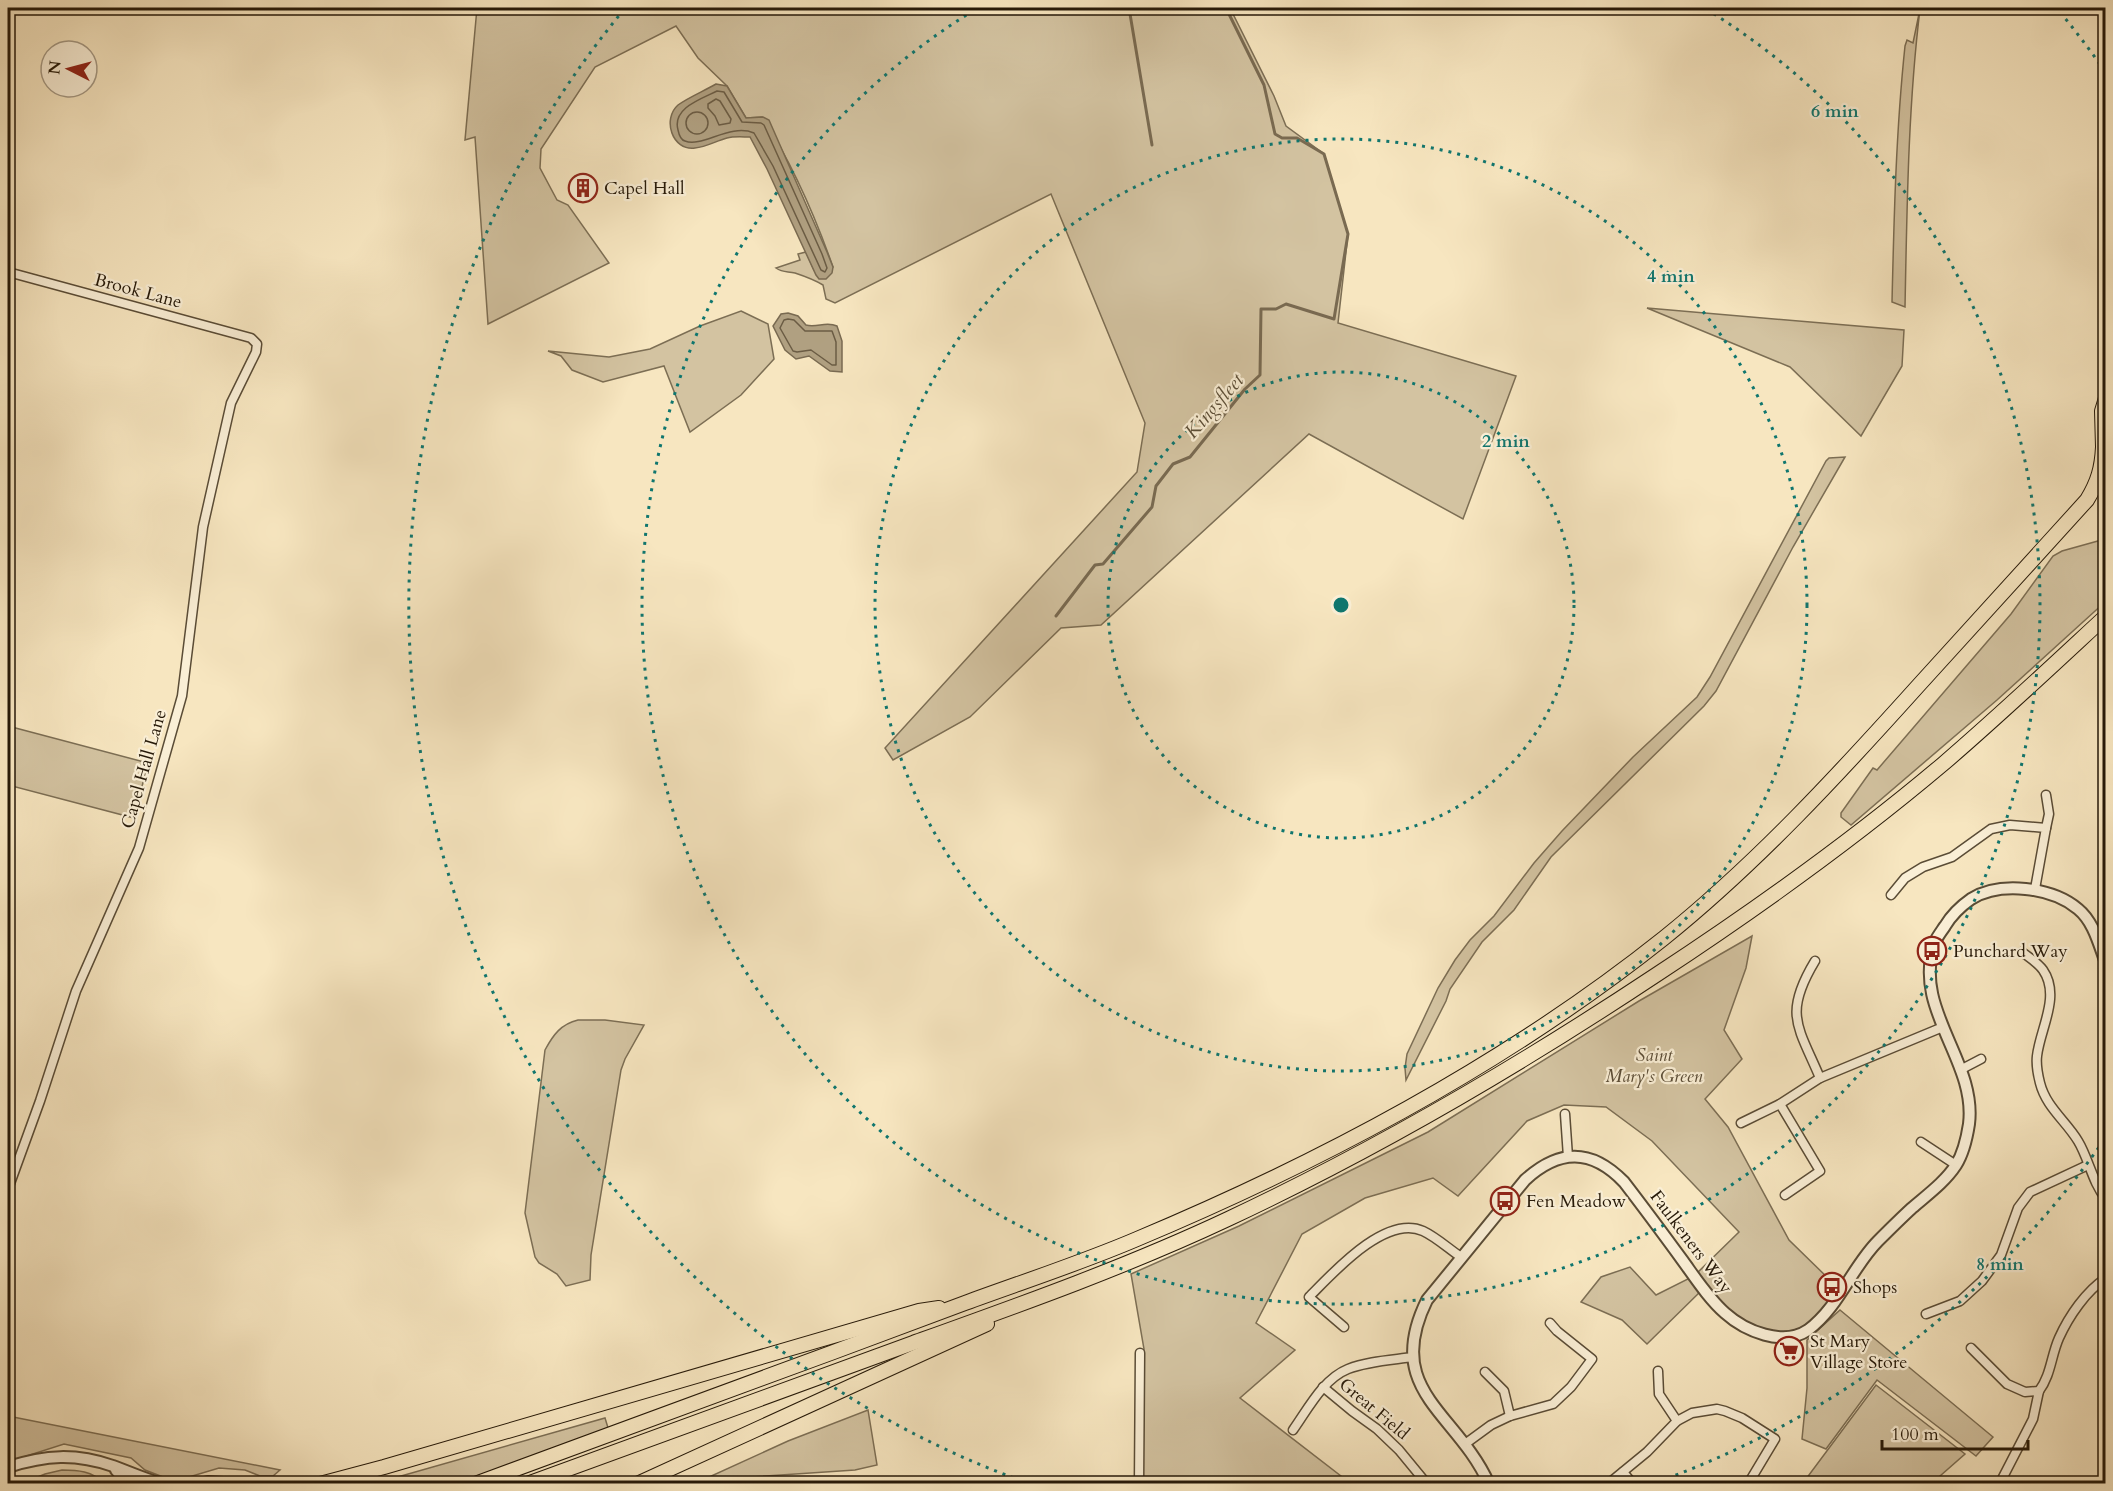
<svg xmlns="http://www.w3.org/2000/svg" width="2113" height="1491" font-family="Cardo,serif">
<rect width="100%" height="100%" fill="#f7e6c0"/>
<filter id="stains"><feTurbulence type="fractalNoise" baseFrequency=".00333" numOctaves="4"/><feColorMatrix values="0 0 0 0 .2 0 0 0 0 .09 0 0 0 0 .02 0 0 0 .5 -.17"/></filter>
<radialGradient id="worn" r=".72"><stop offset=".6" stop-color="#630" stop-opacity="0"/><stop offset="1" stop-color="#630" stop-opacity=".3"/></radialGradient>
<g fill="#d3c3a1" stroke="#7c6e54" stroke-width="1.5">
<path d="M477,8H1230L1274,96L1286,126L1324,154L1348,234L1338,323L1516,376L1463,519L1309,434L1101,625L1061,628L970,717L893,760L885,748L1137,472L1145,423L1051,194L835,303L826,299L823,285C815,280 804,276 795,273C788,271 783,273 776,268L800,260L798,254L806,252L814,270L833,267C815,216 792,163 762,117L746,118L727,86L698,58L676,26L595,67L541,149L540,168L557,200L568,205L609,263L488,324L475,137L465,140Z"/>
<path d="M1920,9C1908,108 1907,207 1905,307L1892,302C1894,217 1896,131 1905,46L1907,40L1913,43Z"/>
<polygon points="1647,308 1904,330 1902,366 1861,436 1790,367"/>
<polygon points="741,311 768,324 774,359 741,395 690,432 664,366 603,382 572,370 561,356 548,351 609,357 650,349 700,326"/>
<polygon points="1845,457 1793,547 1716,691 1704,706 1551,857 1514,910 1482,942 1450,989 1446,1001 1406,1080 1405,1068 1407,1054 1438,988 1455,960 1470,940 1494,916 1534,863 1562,831 1633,757 1697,697 1710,677 1826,461 1829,458"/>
<polygon points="2105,539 2105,602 1997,700 1851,825 1841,817 1841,813 1873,768 1877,770 2011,614 2053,556 2062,551"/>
<polygon points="8,726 148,763 134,818 8,785"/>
<polygon points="1752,936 1746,968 1724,1030 1742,1059 1705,1099 1728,1127 1789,1240 1833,1283 1842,1290 1815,1324 1785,1337 1745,1327 1703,1289 1647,1344 1622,1320 1581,1302 1601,1277 1630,1267 1656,1295 1694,1276 1739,1232 1652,1141 1606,1107 1564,1105 1527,1121 1458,1196 1433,1178 1365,1198 1302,1234 1256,1323 1295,1350 1240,1398 1350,1483 1143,1484 1144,1349 1131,1274 1239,1226 1428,1132 1639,1001"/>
<path d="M578,1020H605L644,1025L625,1059L621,1070L591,1255L590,1280L566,1286L557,1274L539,1263L535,1257L525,1213L545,1050C553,1035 561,1024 578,1020Z"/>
<polygon points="1840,1310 1993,1437 1976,1456 1877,1380 1826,1449 1802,1439 1807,1388 1807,1340"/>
<polygon points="1876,1385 1965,1454 1932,1483 1803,1483"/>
<polygon points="868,1410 877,1465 855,1470 752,1477 737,1483 696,1483 788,1441"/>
<polygon points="8,1416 280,1470 273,1476 260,1476 245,1470 219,1468 179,1480 163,1477 145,1470 131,1458 64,1444 8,1462"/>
<polygon points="605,1418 609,1431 466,1483 373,1484"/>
<path d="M62,1470C77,1470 93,1471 103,1483H23L45,1474Z"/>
</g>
<g fill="#b0a081" stroke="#796a51" stroke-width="1.5">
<path d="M716,84L727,86L746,118L763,117L769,120L827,252L833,267L832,273L826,279H819L816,275L767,169L750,137C743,137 734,136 727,138C716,141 706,147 695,148C672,151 662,119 678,105C689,97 704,91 716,84Z"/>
<path d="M788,313L798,316L806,325C817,328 826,321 837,326L842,341V372L830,371L809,356L796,359L785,350L773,326L781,314Z"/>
</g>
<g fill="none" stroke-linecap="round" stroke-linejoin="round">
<g stroke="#6b5c44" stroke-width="1.5">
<path d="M717,91L724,92L742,122L761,123L764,125L822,254L827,268L825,272L821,270L773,166L754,133C730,123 702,148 685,141C681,140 679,135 678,130C672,108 701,99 717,91Z"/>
<polygon points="716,99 720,101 731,119 730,123 719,125 715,116 708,108 708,104"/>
<circle cx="697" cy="123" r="11"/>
<polygon points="788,319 794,320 805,331 832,331 836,342 836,365 832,365 811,350 797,352 793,351 780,328 784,320"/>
</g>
<g stroke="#796a51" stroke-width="3">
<polyline points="1129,8 1152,145"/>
<polyline points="1056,616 1095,565 1103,564 1152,507 1156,486 1173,464 1190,457 1245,389 1260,375 1261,309 1276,309 1286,304 1334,319 1348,234 1324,154 1297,138 1282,138 1275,134 1264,85 1226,8"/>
</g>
<g stroke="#5a4c36" stroke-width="11">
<g id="minor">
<polyline points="8,272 251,338 257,344 256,352 231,403 203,527 182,696 139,848 76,991 40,1101 8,1189"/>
<polyline points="2046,795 2049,814 2046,828"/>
<polyline points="1891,895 1905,878 1923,867 1952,857 1991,829 2010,825 2046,828 2035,889"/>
<path d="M2022,952C2030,958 2038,963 2043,970C2061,996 2040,1029 2037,1056C2036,1064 2038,1075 2040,1083C2046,1107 2066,1121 2078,1141C2089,1159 2092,1182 2106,1199"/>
<path d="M1815,961C1783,1014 1798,1026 1820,1078"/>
<polyline points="1960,1070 1981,1059"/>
<polyline points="1780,1104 1820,1171 1785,1195"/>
<polyline points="1565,1114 1568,1157"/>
<polyline points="1741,1123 1780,1104 1820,1078 1943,1027"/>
<polyline points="1921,1142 1956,1165"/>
<polyline points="1926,1314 1960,1301 1982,1281 2001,1255 2018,1208 2030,1192 2088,1165"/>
<path d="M1344,1327L1309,1297C1332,1274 1385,1214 1423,1231C1436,1237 1449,1249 1461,1257"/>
<path d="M1971,1348L2007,1384L2025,1392L2039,1391C2051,1375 2051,1356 2059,1338C2069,1316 2086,1291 2106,1278"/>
<polyline points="1658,1371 1659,1394 1677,1421"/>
<polyline points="1485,1372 1504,1391 1510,1416"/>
<polyline points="1323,1387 1352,1411 1377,1429 1399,1450 1427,1484"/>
<path d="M1293,1430C1308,1409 1323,1379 1348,1369C1368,1361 1392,1360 1413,1357"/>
<polyline points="1465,1444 1491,1425 1510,1416 1553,1404 1571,1387 1592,1359 1557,1331 1550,1323"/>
<polyline points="1623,1472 1633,1484"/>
<polyline points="2001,1481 2033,1419 2039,1391"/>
<polyline points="1139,1484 1140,1353"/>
<polyline points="1608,1484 1647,1452 1677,1421 1692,1413 1717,1409 1725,1411 1742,1418 1775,1439 1748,1484"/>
</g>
</g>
<g stroke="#5a4c36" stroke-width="14">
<g id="tertiary">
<path d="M8,1467C46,1455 75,1453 113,1466C129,1472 145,1479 162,1484"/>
<polyline points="116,1470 129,1484"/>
<polyline points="200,1484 208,1482 239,1484"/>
<path d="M1489,1484C1457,1412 1382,1391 1427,1300L1525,1180C1559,1149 1591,1148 1624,1182C1644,1208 1664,1235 1683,1261C1696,1279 1709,1299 1725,1313C1745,1331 1783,1347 1808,1330C1839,1307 1852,1267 1878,1241C1889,1230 1900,1219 1912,1208C1927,1195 1945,1182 1956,1165C1963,1154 1967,1137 1969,1124C1977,1060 1911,1009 1935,942C1937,937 1941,932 1945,926C1951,916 1961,906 1971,899C2000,881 2052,887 2078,909C2094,922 2099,945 2106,963"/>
</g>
</g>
<g stroke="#261908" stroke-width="16">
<g id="trunk">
<polyline points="2106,398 2102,411 2103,447 2106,452"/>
<polyline points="320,1484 384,1467 919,1311 939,1308"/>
<path d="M475,1484C639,1424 802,1364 965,1303C1022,1282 1081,1263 1137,1239C1323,1161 1506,1064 1664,938C1757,863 1838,775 1918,686C1974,624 2030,562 2087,500C2098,482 2102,468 2103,447"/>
<path d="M527,1484C655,1437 784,1390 913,1343C1019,1305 1126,1267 1228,1219C1377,1149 1519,1066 1656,975C1755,910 1853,840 1943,764C1999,716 2052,666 2106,616"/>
<polyline points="637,1484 987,1324"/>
</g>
</g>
<use href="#minor" stroke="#faefd6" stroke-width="8"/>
<use href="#tertiary" stroke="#faefd6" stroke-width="10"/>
<use href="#trunk" stroke="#f7e6c0" stroke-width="14"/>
</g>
<g fill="none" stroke="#0f766e" stroke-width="3" stroke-dasharray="3 6">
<circle cx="1341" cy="605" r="233"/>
<circle cx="1341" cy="605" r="466"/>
<path d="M1706 9A699 699 0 1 1 976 9"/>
<path d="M2104 1140A932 932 0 0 1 1660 1481M1022 1481A932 932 0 0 1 622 12M2060 12A932 932 0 0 1 2104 70"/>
</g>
<defs>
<g id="building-ring" transform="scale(1.5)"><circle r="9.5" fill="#faefd6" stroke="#8f2418" stroke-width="1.5"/><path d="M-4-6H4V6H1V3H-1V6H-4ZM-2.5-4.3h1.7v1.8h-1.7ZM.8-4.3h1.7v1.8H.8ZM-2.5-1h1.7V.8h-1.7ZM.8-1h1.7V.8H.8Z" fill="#8f2418"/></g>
<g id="bus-ring" transform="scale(1.5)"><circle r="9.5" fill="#faefd6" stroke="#8f2418" stroke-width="1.5"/><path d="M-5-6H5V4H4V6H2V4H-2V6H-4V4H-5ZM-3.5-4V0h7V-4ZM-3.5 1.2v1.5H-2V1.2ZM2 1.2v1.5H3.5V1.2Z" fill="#8f2418"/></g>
<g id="supermarket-ring" transform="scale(1.5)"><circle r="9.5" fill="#faefd6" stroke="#8f2418" stroke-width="1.5"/><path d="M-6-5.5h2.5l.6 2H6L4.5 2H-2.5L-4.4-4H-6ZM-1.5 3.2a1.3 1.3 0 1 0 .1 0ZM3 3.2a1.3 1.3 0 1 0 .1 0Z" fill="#8f2418"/></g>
</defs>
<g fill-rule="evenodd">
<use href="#building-ring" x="583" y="188"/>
<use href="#bus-ring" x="1932" y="951"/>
<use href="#bus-ring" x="1505" y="1201"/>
<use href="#bus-ring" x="1832" y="1287"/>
<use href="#supermarket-ring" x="1789" y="1351"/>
</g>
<g text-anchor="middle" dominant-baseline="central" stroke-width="4.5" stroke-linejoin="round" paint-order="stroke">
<g font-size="18" fill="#261908" stroke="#faefd6" text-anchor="start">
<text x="604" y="188">Capel Hall</text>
<text x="1953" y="951">Punchard Way</text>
<text x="1526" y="1201">Fen Meadow</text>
<text x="1853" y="1287">Shops</text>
<text x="1810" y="1341">St Mary<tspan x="1810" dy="21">Village Store</tspan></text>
</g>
<g font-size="18" fill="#261908" stroke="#faefd6">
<text transform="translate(138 291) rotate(15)">Brook Lane</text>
<text transform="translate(144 769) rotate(-74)">Capel Hall Lane</text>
<text transform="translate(1691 1242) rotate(53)">Faulkeners Way</text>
<text transform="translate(1374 1409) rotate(40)">Great Field</text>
</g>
<g font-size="18" font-style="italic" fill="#5a4c36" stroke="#faefd6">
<text x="1654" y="1055">Saint<tspan x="1654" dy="21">Mary's Green</tspan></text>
</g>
<g font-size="20" font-style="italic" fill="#5d4f38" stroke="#faefd6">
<text transform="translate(1214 406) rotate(-49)">Kingsfleet</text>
</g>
</g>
<circle cx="1341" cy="605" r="9" fill="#0f766e" stroke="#faefd6" stroke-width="3"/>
<g font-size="18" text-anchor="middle" font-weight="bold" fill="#0f766e" stroke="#faefd6" stroke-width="4.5" stroke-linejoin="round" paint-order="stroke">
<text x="1835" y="117">6 min</text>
<text x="1671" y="282">4 min</text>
<text x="1506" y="447">2 min</text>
<text x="2000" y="1270">8 min</text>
</g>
<rect width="2113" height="1491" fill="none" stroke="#f7e6c0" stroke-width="30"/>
<rect x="9" y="9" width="2095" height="1473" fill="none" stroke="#261908" stroke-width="3"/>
<rect x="15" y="15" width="2083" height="1461" fill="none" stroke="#261908" stroke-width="1.5"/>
<g transform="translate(69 69) rotate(276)"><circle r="28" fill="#faefd6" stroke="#a59984" stroke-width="1.5"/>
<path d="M0-4.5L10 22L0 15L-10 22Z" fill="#8f2418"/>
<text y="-9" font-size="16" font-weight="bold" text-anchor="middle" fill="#261908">N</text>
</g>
<path d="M1882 1440v9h146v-9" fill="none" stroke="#261908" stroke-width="3"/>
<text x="1891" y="1440" font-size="18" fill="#261908" stroke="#faefd6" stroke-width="4.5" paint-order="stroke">100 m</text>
<rect width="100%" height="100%" filter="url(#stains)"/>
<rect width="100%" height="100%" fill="url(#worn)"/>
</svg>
